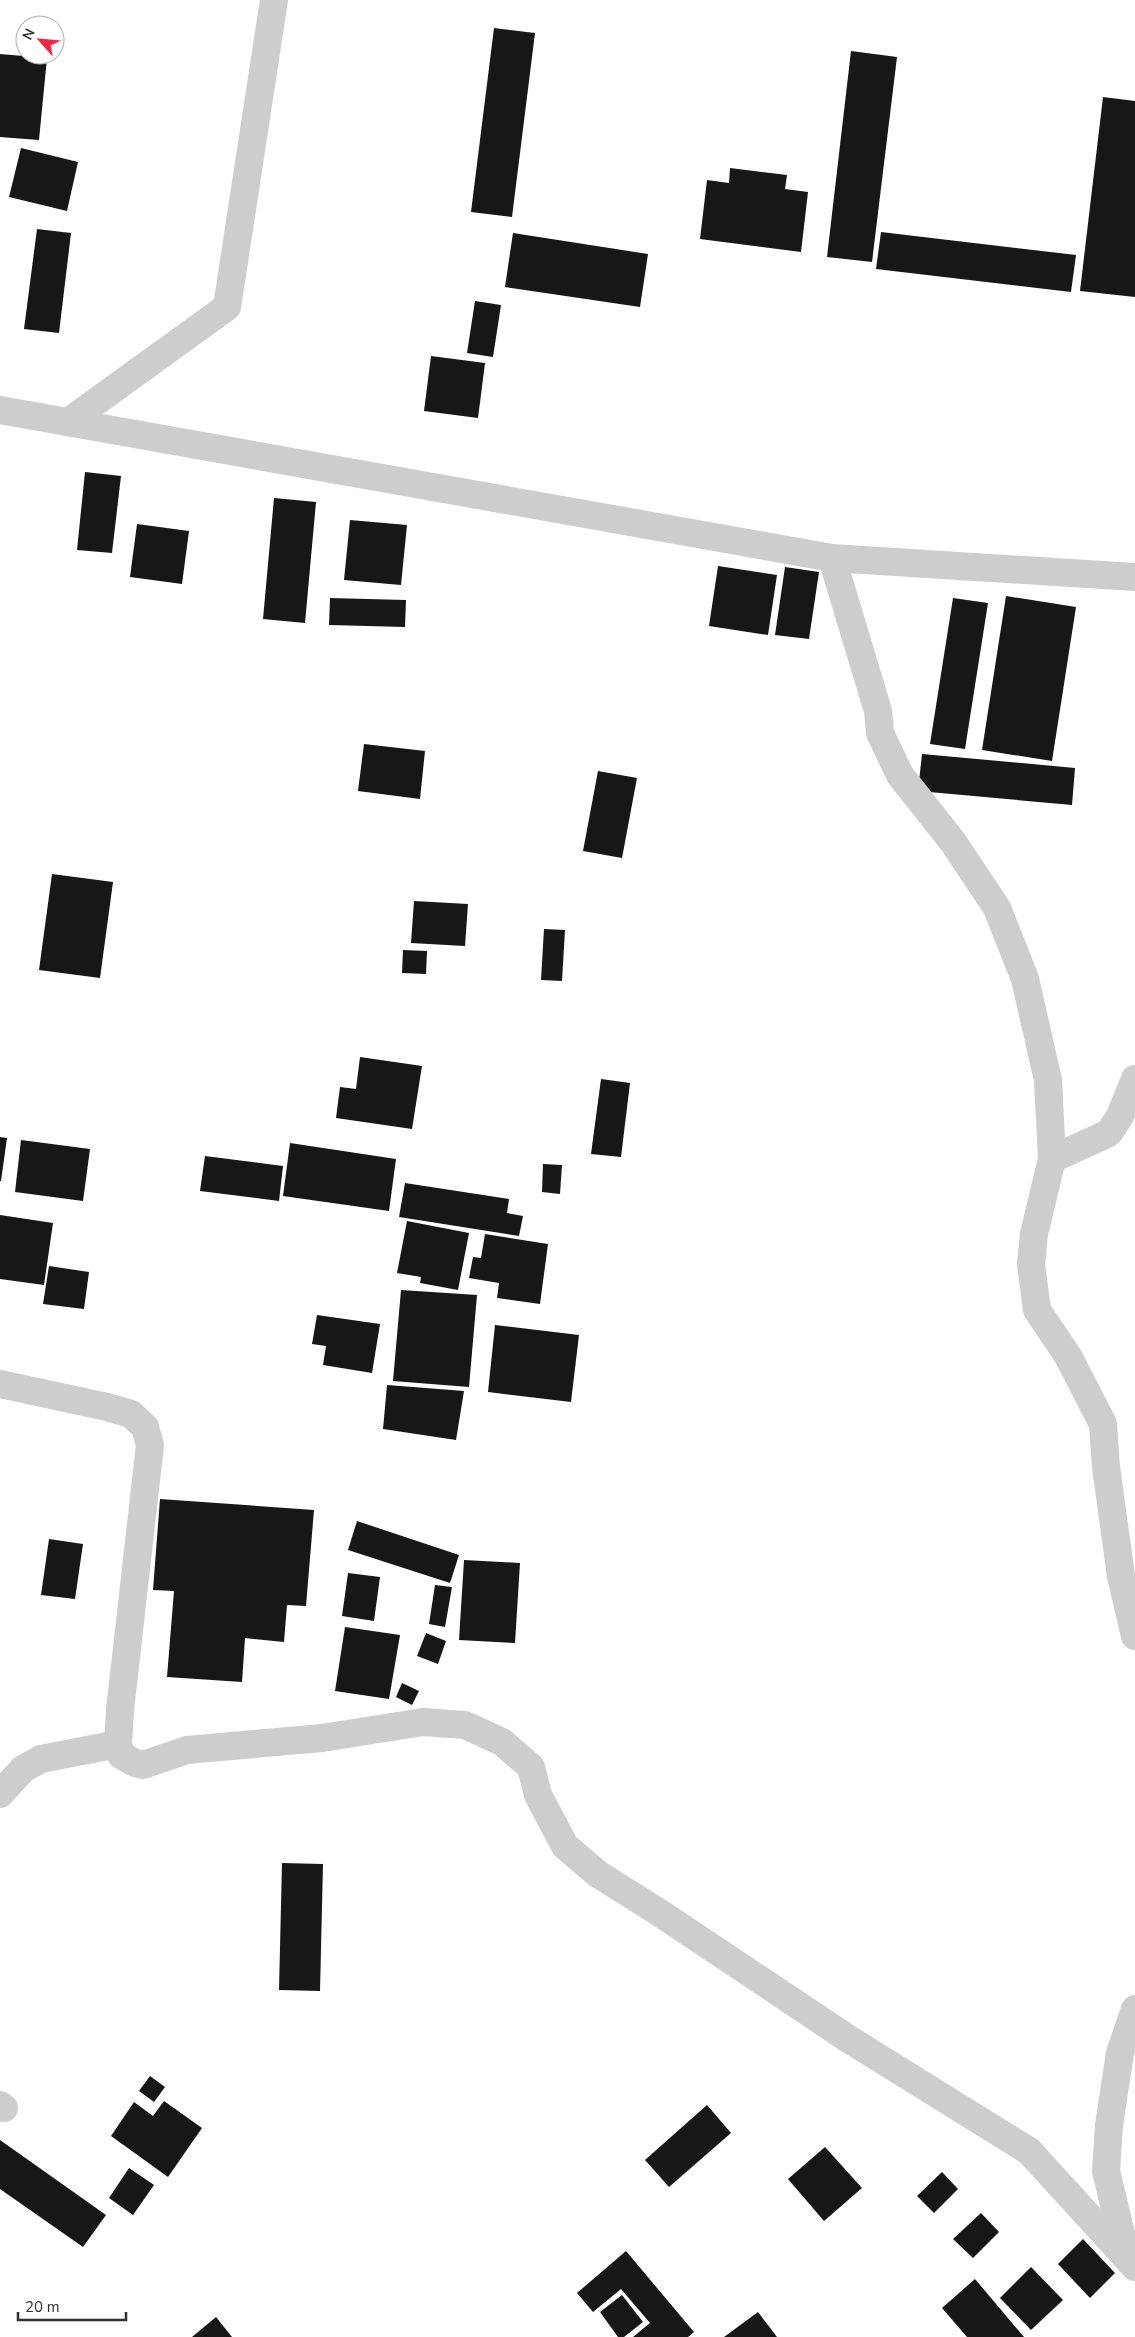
<svg xmlns="http://www.w3.org/2000/svg" width="1135" height="2337" font-family="'Nunito Sans',sans-serif">
<rect width="100%" height="100%" fill="#fff"/>
<g fill="#171717">
<polygon points="494,28 535,33 512,217 471,212"/>
<polygon points="851,51 897,57 872,262 827,257"/>
<polygon points="0,54 47,58 39,140 0,137"/>
<polygon points="1103,97 1135,101 1135,297 1080,291"/>
<polygon points="21,148 78,162 67,211 9,197"/>
<polygon points="730,168 787,175 785,189 808,192 801,252 700,239 707,180 729,183"/>
<polygon points="37,229 71,233 59,333 24,329"/>
<polygon points="881,232 1076,255 1071,292 876,269"/>
<polygon points="513,233 648,254 640,307 505,287"/>
<polygon points="475,301 501,305 493,357 467,353"/>
<polygon points="431,356 485,363 478,418 424,411"/>
<polygon points="85,472 121,476 112,553 77,550"/>
<polygon points="274,498 316,502 305,623 263,619"/>
<polygon points="350,520 407,525 401,585 344,580"/>
<polygon points="137,524 189,531 182,584 130,577"/>
<polygon points="718,566 777,575 768,635 709,626"/>
<polygon points="785,567 819,572 809,639 775,635"/>
<polygon points="1006,596 1076,607 1052,761 982,750"/>
<polygon points="330,598 406,600 405,627 329,625"/>
<polygon points="953,598 988,603 965,749 930,744"/>
<polygon points="364,744 425,751 420,799 358,791"/>
<polygon points="922,754 1075,768 1072,805 918,791"/>
<polygon points="598,771 637,778 622,858 583,851"/>
<polygon points="52,874 113,882 100,978 39,970"/>
<polygon points="414,901 468,904 465,946 411,943"/>
<polygon points="544,929 565,930 562,981 541,980"/>
<polygon points="403,950 427,951 426,974 402,973"/>
<polygon points="360,1057 422,1066 412,1129 336,1118 340,1087 356,1089"/>
<polygon points="601,1079 630,1083 621,1157 591,1154"/>
<polygon points="0,1137 7,1138 1,1181 0,1181"/>
<polygon points="21,1140 90,1149 83,1201 15,1192"/>
<polygon points="290,1143 396,1159 389,1211 283,1196"/>
<polygon points="205,1156 283,1166 279,1201 200,1191"/>
<polygon points="543,1164 562,1165 560,1194 542,1192"/>
<polygon points="405,1183 509,1199 507,1213 523,1216 519,1236 399,1217"/>
<polygon points="0,1215 53,1223 44,1285 0,1279"/>
<polygon points="407,1221 469,1233 458,1290 420,1283 421,1277 397,1273"/>
<polygon points="485,1234 548,1244 540,1304 497,1298 499,1283 469,1278 473,1257 481,1258"/>
<polygon points="49,1266 89,1272 84,1309 43,1304"/>
<polygon points="401,1290 477,1295 469,1387 393,1381"/>
<polygon points="317,1315 380,1324 372,1373 323,1365 326,1346 312,1344"/>
<polygon points="495,1325 579,1335 571,1402 488,1392"/>
<polygon points="387,1385 464,1391 456,1440 383,1429"/>
<polygon points="160,1499 314,1510 306,1606 287,1605 284,1642 245,1638 242,1682 167,1677 174,1591 153,1590"/>
<polygon points="357,1521 459,1555 450,1583 348,1550"/>
<polygon points="49,1539 83,1544 75,1599 41,1595"/>
<polygon points="464,1560 520,1563 515,1643 459,1640"/>
<polygon points="348,1573 380,1577 374,1621 342,1616"/>
<polygon points="435,1585 452,1587 445,1627 429,1624"/>
<polygon points="345,1627 400,1635 389,1699 335,1691"/>
<polygon points="426,1633 446,1641 438,1664 417,1656"/>
<polygon points="402,1683 419,1691 412,1705 396,1697"/>
<polygon points="282,1863 323,1864 320,1991 279,1990"/>
<polygon points="150,2076 165,2087 154,2102 139,2091"/>
<polygon points="164,2101 202,2128 168,2177 111,2136 134,2102 153,2116"/>
<polygon points="707,2105 731,2133 669,2187 645,2160"/>
<polygon points="0,2140 106,2215 83,2247 0,2189"/>
<polygon points="825,2147 862,2188 824,2221 788,2179"/>
<polygon points="129,2168 154,2185 133,2215 109,2198"/>
<polygon points="942,2172 958,2189 934,2213 917,2196"/>
<polygon points="981,2213 999,2232 973,2258 953,2239"/>
<polygon points="1083,2239 1115,2273 1090,2298 1058,2264"/>
<polygon points="626,2251 694,2332 688,2337 633,2337 650,2323 621,2289 593,2312 577,2293"/>
<polygon points="1031,2267 1063,2300 1031,2330 1000,2298"/>
<polygon points="975,2279 1024,2337 967,2337 942,2308"/>
<polygon points="622,2295 643,2322 624,2337 618,2337 600,2312"/>
<polygon points="758,2312 777,2337 724,2337"/>
<polygon points="216,2317 232,2337 192,2337"/>
</g>
<g fill="none" stroke-linecap="round" stroke-linejoin="round">
<g stroke="#cdcdcd" stroke-width="28">
<polyline points="0,410 832,558 1135,577"/>
<polyline points="68,422 227,307 274,0"/>
<polyline points="832,558 878,711 880,733 900,775 953,842 997,908 1025,979 1048,1080 1052,1159 1034,1234 1031,1264 1037,1310 1068,1356 1103,1424 1106,1467 1121,1576 1135,1636"/>
<polyline points="1052,1159 1109,1133 1120,1116 1135,1079"/>
<polyline points="0,1384 107,1407 131,1414 145,1427 150,1445 120,1710 118,1744 121,1755 135,1763 143,1765 187,1750 322,1738 423,1722 465,1725 502,1742 531,1767 538,1795 565,1846 598,1874 660,1913 847,2038 1029,2151 1135,2267"/>
<polyline points="0,1794 23,1769 41,1759 118,1744"/>
<polyline points="0,2105 4,2108"/>
<polyline points="1132,2255 1121,2234 1106,2171 1109,2125 1120,2053 1135,2009"/>
</g>
</g>
<g transform="translate(40 40) rotate(297)"><circle r="24" fill="#ffffff" stroke="#acacac"/>
<path d="M0-4L9 19L0 12L-9 19Z" fill="#f22644"/>
<text y="-8" font-size="14" font-weight="bold" text-anchor="middle" fill="#303030">N</text>
</g>
<path d="M18 2312v8h108v-8" fill="none" stroke="#303030" stroke-width="2.5"/>
<text x="25" y="2312" font-size="15" fill="#303030" stroke="#ffffff" stroke-width="4" paint-order="stroke">20 m</text>
</svg>
